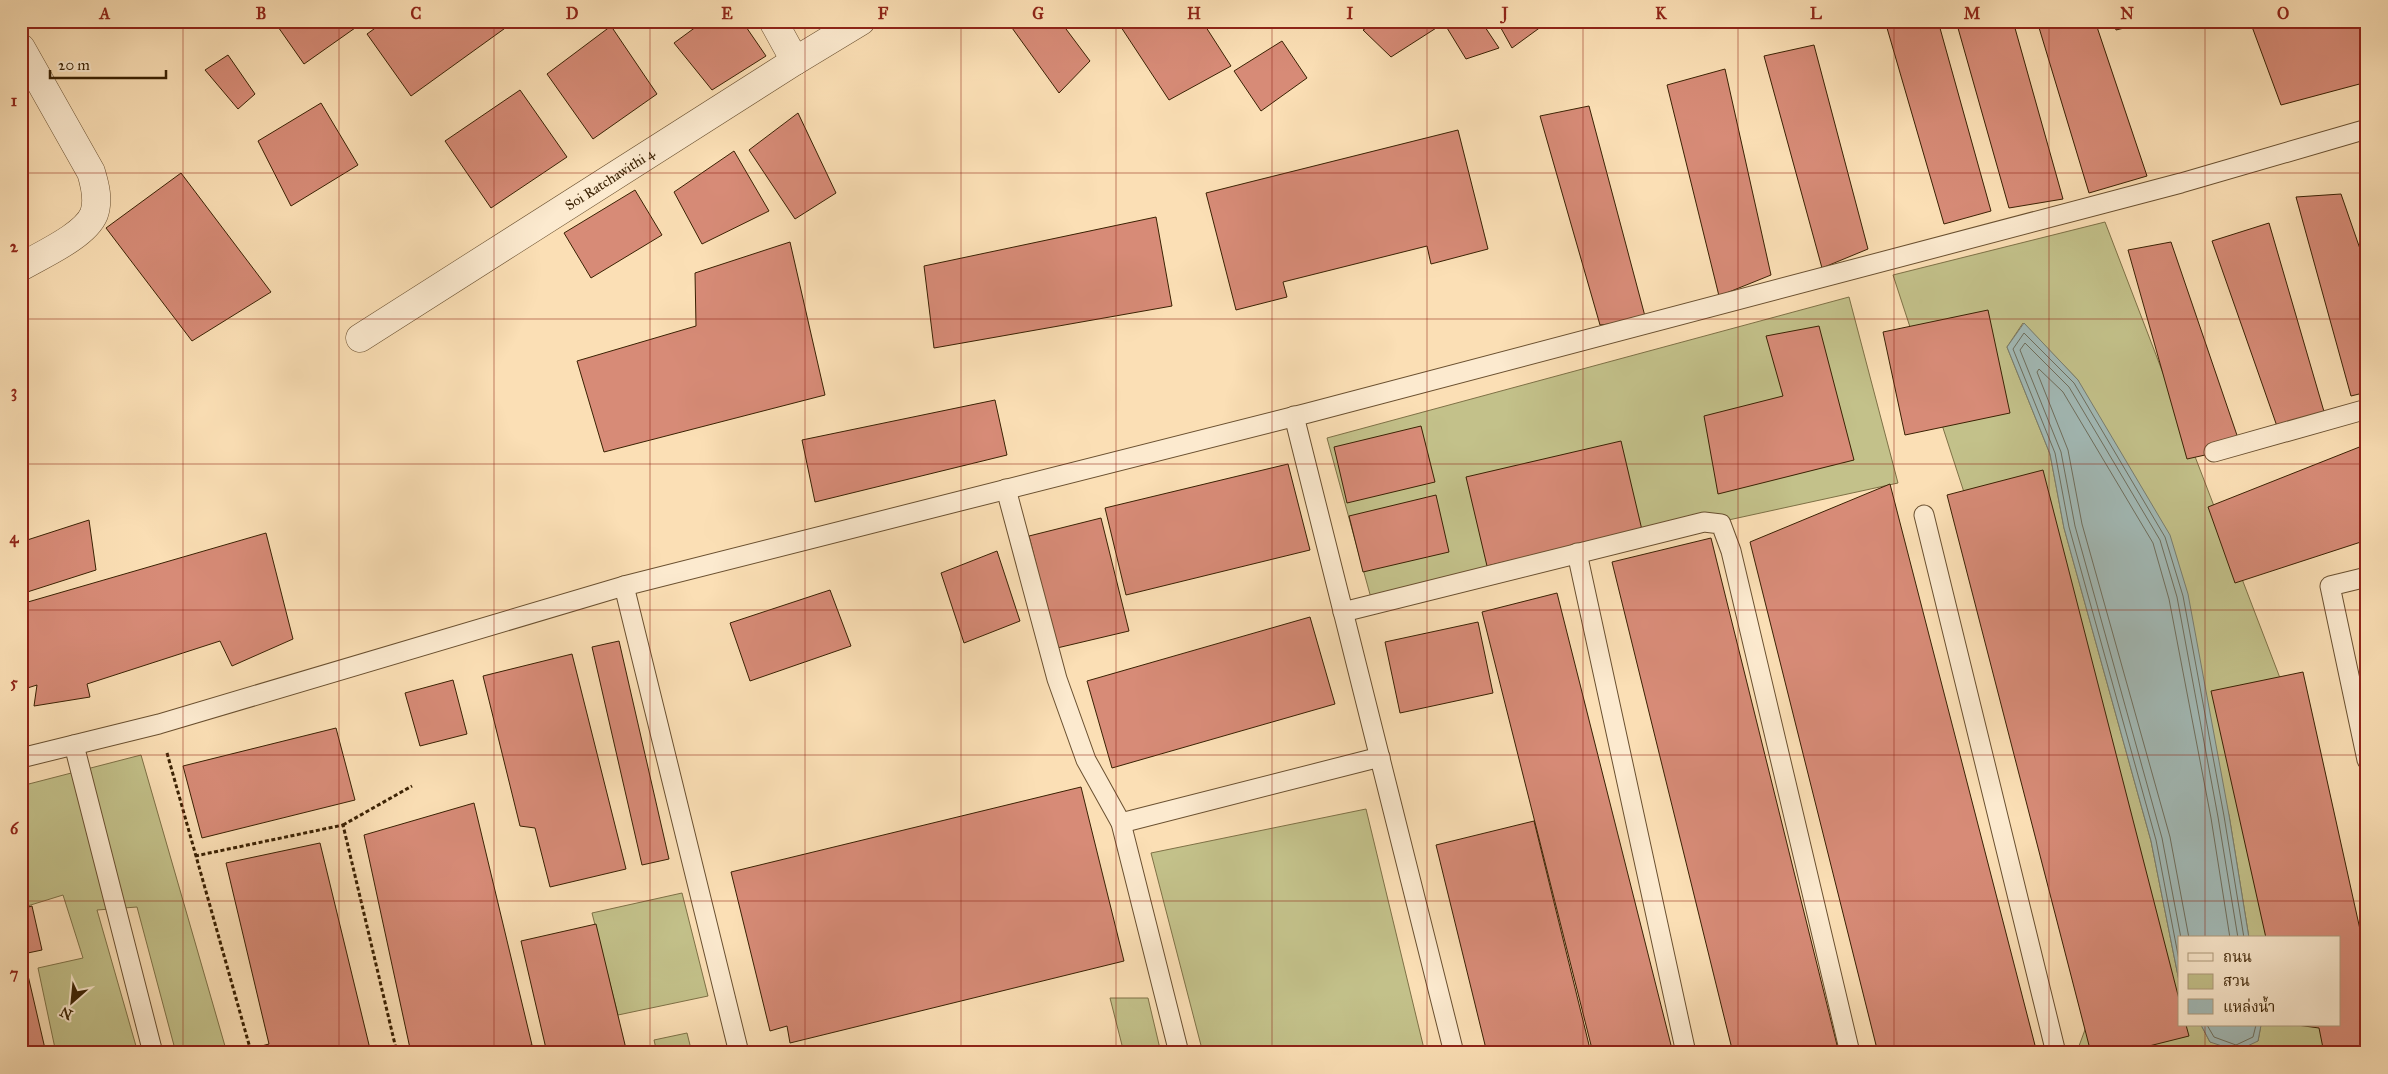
<svg xmlns="http://www.w3.org/2000/svg" width="2388" height="1074" font-family="'IM FELL Great Primer','Noto Serif Thai',serif">
<rect width="100%" height="100%" fill="#fbdfb5"/>
<filter id="stains"><feTurbulence type="fractalNoise" baseFrequency=".004" numOctaves="4"/><feColorMatrix values="0 0 0 0 .2 0 0 0 0 .09 0 0 0 0 .02 0 0 0 .5 -.17"/></filter>
<radialGradient id="worn" r=".72"><stop offset=".6" stop-color="#630" stop-opacity="0"/><stop offset="1" stop-color="#630" stop-opacity=".3"/></radialGradient>
<g fill="#c3c18a" stroke="#7e7146">
<polygon points="2105,222 2280,678 2322,938 2249,938 2229,815 2078,380 2023,323 2007,347 2050,454 2064,528 2151,841 2179,981 2179,1025 2201,1025 2210,1042 2258,1041 2261,1025 2336,1025 2341,1053 2081,1053 2079,1046 2114,951 1893,275"/>
<polygon points="1849,297 1898,483 1371,598 1327,438"/>
<polygon points="141,755 227,1053 176,1053 137,907 97,910 138,1053 56,1053 38,968 83,958 63,895 21,908 21,786"/>
<polygon points="1366,809 1425,1053 1203,1053 1151,853"/>
<polygon points="682,893 708,996 618,1015 592,913"/>
<polygon points="1110,998 1148,998 1161,1053 1124,1053"/>
<polygon points="687,1033 692,1053 657,1053 654,1040"/>
</g>
<g fill="#a2bab7" stroke="#787d6f">
<polygon points="2024,323 2078,380 2170,535 2188,594 2229,815 2249,938 2179,938 2179,981 2151,841 2064,528 2050,454 2007,347"/>
<polygon points="2201,1025 2261,1025 2258,1041 2237,1051 2210,1042"/>
</g>
<g fill="none" stroke-linecap="round" stroke-linejoin="round">
<g stroke="#6e6e5d" stroke-width="1">
<polyline points="2181,938 2162,838 2075,526 2061,452 2020,350 2025,343 2069,387 2160,540 2177,597 2218,817 2238,938"/>
<polyline points="2189,938 2170,837 2082,524 2068,450 2037,372 2039,369 2063,392 2153,543 2169,599 2211,818 2230,938"/>
<polyline points="2179,960 2156,840 2069,527 2055,453 2013,349 2024,333 2074,383 2165,537 2183,596 2224,816 2244,938"/>
<polyline points="2207,1025 2214,1037 2236,1045 2253,1037 2256,1025"/>
</g>
</g>
<g fill="#d78b77" stroke="#3a2103">
<polygon points="279,21 351,21 355,28 304,64 276,24"/>
<polygon points="385,21 515,21 411,96 367,34"/>
<polygon points="704,21 742,21 766,56 712,90 674,43"/>
<polygon points="1007,21 1060,21 1090,61 1059,93"/>
<polygon points="1117,21 1202,21 1231,66 1169,100"/>
<polygon points="1378,21 1481,21 1499,48 1466,59 1444,23 1391,57 1363,30"/>
<polygon points="1497,21 1549,21 1512,48"/>
<polygon points="1916,21 1938,21 1991,211 1944,224 1887,28"/>
<polygon points="1956,21 2013,21 2063,199 2009,208"/>
<polygon points="2037,21 2095,21 2147,176 2089,193"/>
<polygon points="2113,21 2153,21 2116,30"/>
<polygon points="2262,21 2367,21 2367,82 2281,105 2251,24"/>
<polygon points="611,26 657,94 593,139 547,74"/>
<polygon points="1282,41 1307,78 1261,111 1234,71"/>
<polygon points="1814,45 1868,249 1822,268 1764,56"/>
<polygon points="228,55 255,94 238,109 205,70"/>
<polygon points="1725,69 1771,275 1719,296 1667,85"/>
<polygon points="520,90 567,157 491,208 445,141"/>
<polygon points="321,103 358,165 291,206 258,141"/>
<polygon points="1589,106 1646,320 1600,325 1540,116"/>
<polygon points="798,113 836,193 795,219 749,150"/>
<polygon points="1458,130 1488,249 1431,264 1427,246 1283,282 1287,297 1236,310 1206,193"/>
<polygon points="734,151 769,211 702,244 674,192"/>
<polygon points="181,173 271,292 192,341 106,228"/>
<polygon points="635,190 662,235 591,278 564,233"/>
<polygon points="2341,194 2367,269 2367,392 2351,396 2296,197"/>
<polygon points="1156,217 1172,306 934,348 924,266"/>
<polygon points="2269,223 2325,415 2279,432 2212,241"/>
<polygon points="790,242 825,395 604,452 577,361 696,326 695,273"/>
<polygon points="2171,242 2241,447 2187,459 2128,250"/>
<polygon points="1988,310 2010,413 1905,435 1883,332"/>
<polygon points="1819,326 1854,460 1718,494 1704,416 1783,396 1766,336"/>
<polygon points="995,400 1007,455 815,502 802,440"/>
<polygon points="1421,426 1435,482 1347,503 1334,447"/>
<polygon points="1621,441 1642,530 1487,566 1466,477"/>
<polygon points="2367,444 2367,540 2235,583 2208,507"/>
<polygon points="1288,464 1310,550 1126,595 1105,508"/>
<polygon points="2043,470 2179,999 2179,1025 2186,1025 2189,1036 2121,1053 2091,1053 1947,495"/>
<polygon points="1890,484 2037,1053 1878,1053 1750,542"/>
<polygon points="1436,495 1449,552 1363,572 1349,516"/>
<polygon points="1101,518 1129,631 1057,648 1029,536"/>
<polygon points="89,520 96,570 21,594 21,542"/>
<polygon points="266,533 293,639 232,666 220,641 87,684 90,697 34,706 37,685 21,690 21,604"/>
<polygon points="1711,538 1839,1053 1733,1053 1612,562"/>
<polygon points="997,551 1020,621 964,643 941,573"/>
<polygon points="830,590 851,646 750,681 730,623"/>
<polygon points="1557,593 1673,1053 1593,1053 1482,612"/>
<polygon points="1310,617 1335,704 1112,768 1087,681"/>
<polygon points="1478,622 1493,693 1400,713 1385,642"/>
<polygon points="619,641 669,859 642,865 592,647"/>
<polygon points="572,654 626,869 550,887 535,828 520,826 483,676"/>
<polygon points="2303,672 2367,961 2367,1048 2346,1053 2324,1053 2319,1028 2297,1025 2339,1025 2339,938 2266,938 2211,691"/>
<polygon points="453,680 467,734 420,746 405,693"/>
<polygon points="336,728 355,800 202,838 183,766"/>
<polygon points="1081,787 1124,961 790,1043 787,1026 770,1031 731,872"/>
<polygon points="474,803 532,1045 492,1053 411,1053 364,835"/>
<polygon points="1534,821 1591,1053 1487,1053 1436,845"/>
<polygon points="320,843 371,1053 235,1053 269,1044 226,863"/>
<polygon points="32,906 42,950 23,954 46,1053 21,1053 21,909"/>
<polygon points="596,924 627,1053 547,1053 521,941"/>
</g>
<g fill="none" stroke-linecap="round" stroke-linejoin="round">
<g stroke="#6a5030" stroke-width="21">
<g id="service">
<polyline points="1294,416 1454,1053"/>
<polyline points="2214,452 2367,409"/>
<polyline points="1006,489 1057,679 1086,760 1121,823 1179,1053"/>
<polyline points="1924,515 2056,1053"/>
<polyline points="1577,553 1686,1053"/>
<polyline points="2367,577 2330,586 2367,760"/>
<polyline points="624,586 739,1053"/>
<polyline points="1343,612 1704,522 1721,524 1731,551 1850,1053"/>
<polyline points="74,745 153,1053"/>
<polyline points="21,758 159,724 624,586 1308,413 2181,183 2367,129"/>
<polyline points="1121,823 1380,757"/>
</g>
</g>
<g stroke="#6a5030" stroke-width="29">
<g id="minor">
<polyline points="773,21 795,61"/>
<path d="M21,48L91,172C95,185 99,200 94,214C85,236 41,255 21,267"/>
<path id="s1" d="M360,338L795,61L861,21"/>
</g>
</g>
<g stroke="#3a2103" stroke-width="3" stroke-dasharray="4 2.5" stroke-linecap="butt">
<polyline points="167,753 250,1048"/>
<polyline points="343,825 412,786"/>
<polyline points="195,856 343,825 397,1053"/>
</g>
<use href="#service" stroke="#fceacf" stroke-width="19"/>
<use href="#minor" stroke="#fceacf" stroke-width="28"/>
</g>
<path fill="none" stroke="#8f2418" stroke-width="1" stroke-opacity="0.55" d="M183,21V1053M339,21V1053M494,21V1053M650,21V1053M805,21V1053M961,21V1053M1116,21V1053M1272,21V1053M1427,21V1053M1583,21V1053M1738,21V1053M1894,21V1053M2049,21V1053M2205,21V938M21,173H2367M21,319H2367M21,464H2367M21,610H2367M21,755H2367M21,901H2367M2205,1025V1053"/>
<g text-anchor="middle" dominant-baseline="central" stroke-width="4" stroke-linejoin="round" paint-order="stroke">
<g font-size="14" fill="#3a2103" stroke="#fceacf">
<text stroke="none"><textPath href="#s1" startOffset="296">Soi Ratchawithi 4</textPath></text>
</g>
</g>
<rect width="2388" height="1074" fill="none" stroke="#fbdfb5" stroke-width="55"/>
<rect x="2178" y="936" width="162" height="90" fill="#fceacf" stroke="#ae9a7d"/>
<rect x="2188" y="953" width="25" height="8" fill="#fceacf" stroke="#ae9a7d"/>
<text x="2223" y="962" font-size="15" fill="#3a2103">ถนน</text>
<rect x="2188" y="974" width="25" height="15" fill="#c3c18a" stroke="#ae9a7d"/>
<text x="2223" y="986" font-size="15" fill="#3a2103">สวน</text>
<rect x="2188" y="999" width="25" height="15" fill="#a2bab7" stroke="#ae9a7d"/>
<text x="2223" y="1012" font-size="15" fill="#3a2103">แหล่งน้ำ</text>
<g transform="translate(72 1002) rotate(207)" stroke="#fceacf" stroke-width="4" paint-order="stroke">
<path d="M0-4L9 19L0 12L-9 19Z" fill="#3a2103"/>
<text y="-8" font-size="14" font-weight="bold" text-anchor="middle" fill="#3a2103">N</text>
</g>
<path d="M50 70v8h116v-8" fill="none" stroke="#3a2103" stroke-width="2.5"/>
<text x="58" y="70" font-size="15" fill="#3a2103" stroke="#fceacf" stroke-width="4" paint-order="stroke">20 m</text>
<rect x="28" y="28" width="2332" height="1018" fill="none" stroke="#8f2418" stroke-width="2"/>
<g font-size="16" text-anchor="middle" font-weight="bold" fill="#8f2418">
<text x="105" y="19">A</text>
<text x="261" y="19">B</text>
<text x="416" y="19">C</text>
<text x="572" y="19">D</text>
<text x="727" y="19">E</text>
<text x="883" y="19">F</text>
<text x="1038" y="19">G</text>
<text x="1194" y="19">H</text>
<text x="1350" y="19">I</text>
<text x="1505" y="19">J</text>
<text x="1661" y="19">K</text>
<text x="1816" y="19">L</text>
<text x="1972" y="19">M</text>
<text x="2127" y="19">N</text>
<text x="2283" y="19">O</text>
<text x="14" y="106">1</text>
<text x="14" y="252">2</text>
<text x="14" y="397">3</text>
<text x="14" y="543">4</text>
<text x="14" y="688">5</text>
<text x="14" y="834">6</text>
<text x="14" y="979">7</text>
</g>
<rect width="100%" height="100%" filter="url(#stains)"/>
<rect width="100%" height="100%" fill="url(#worn)"/>
</svg>
